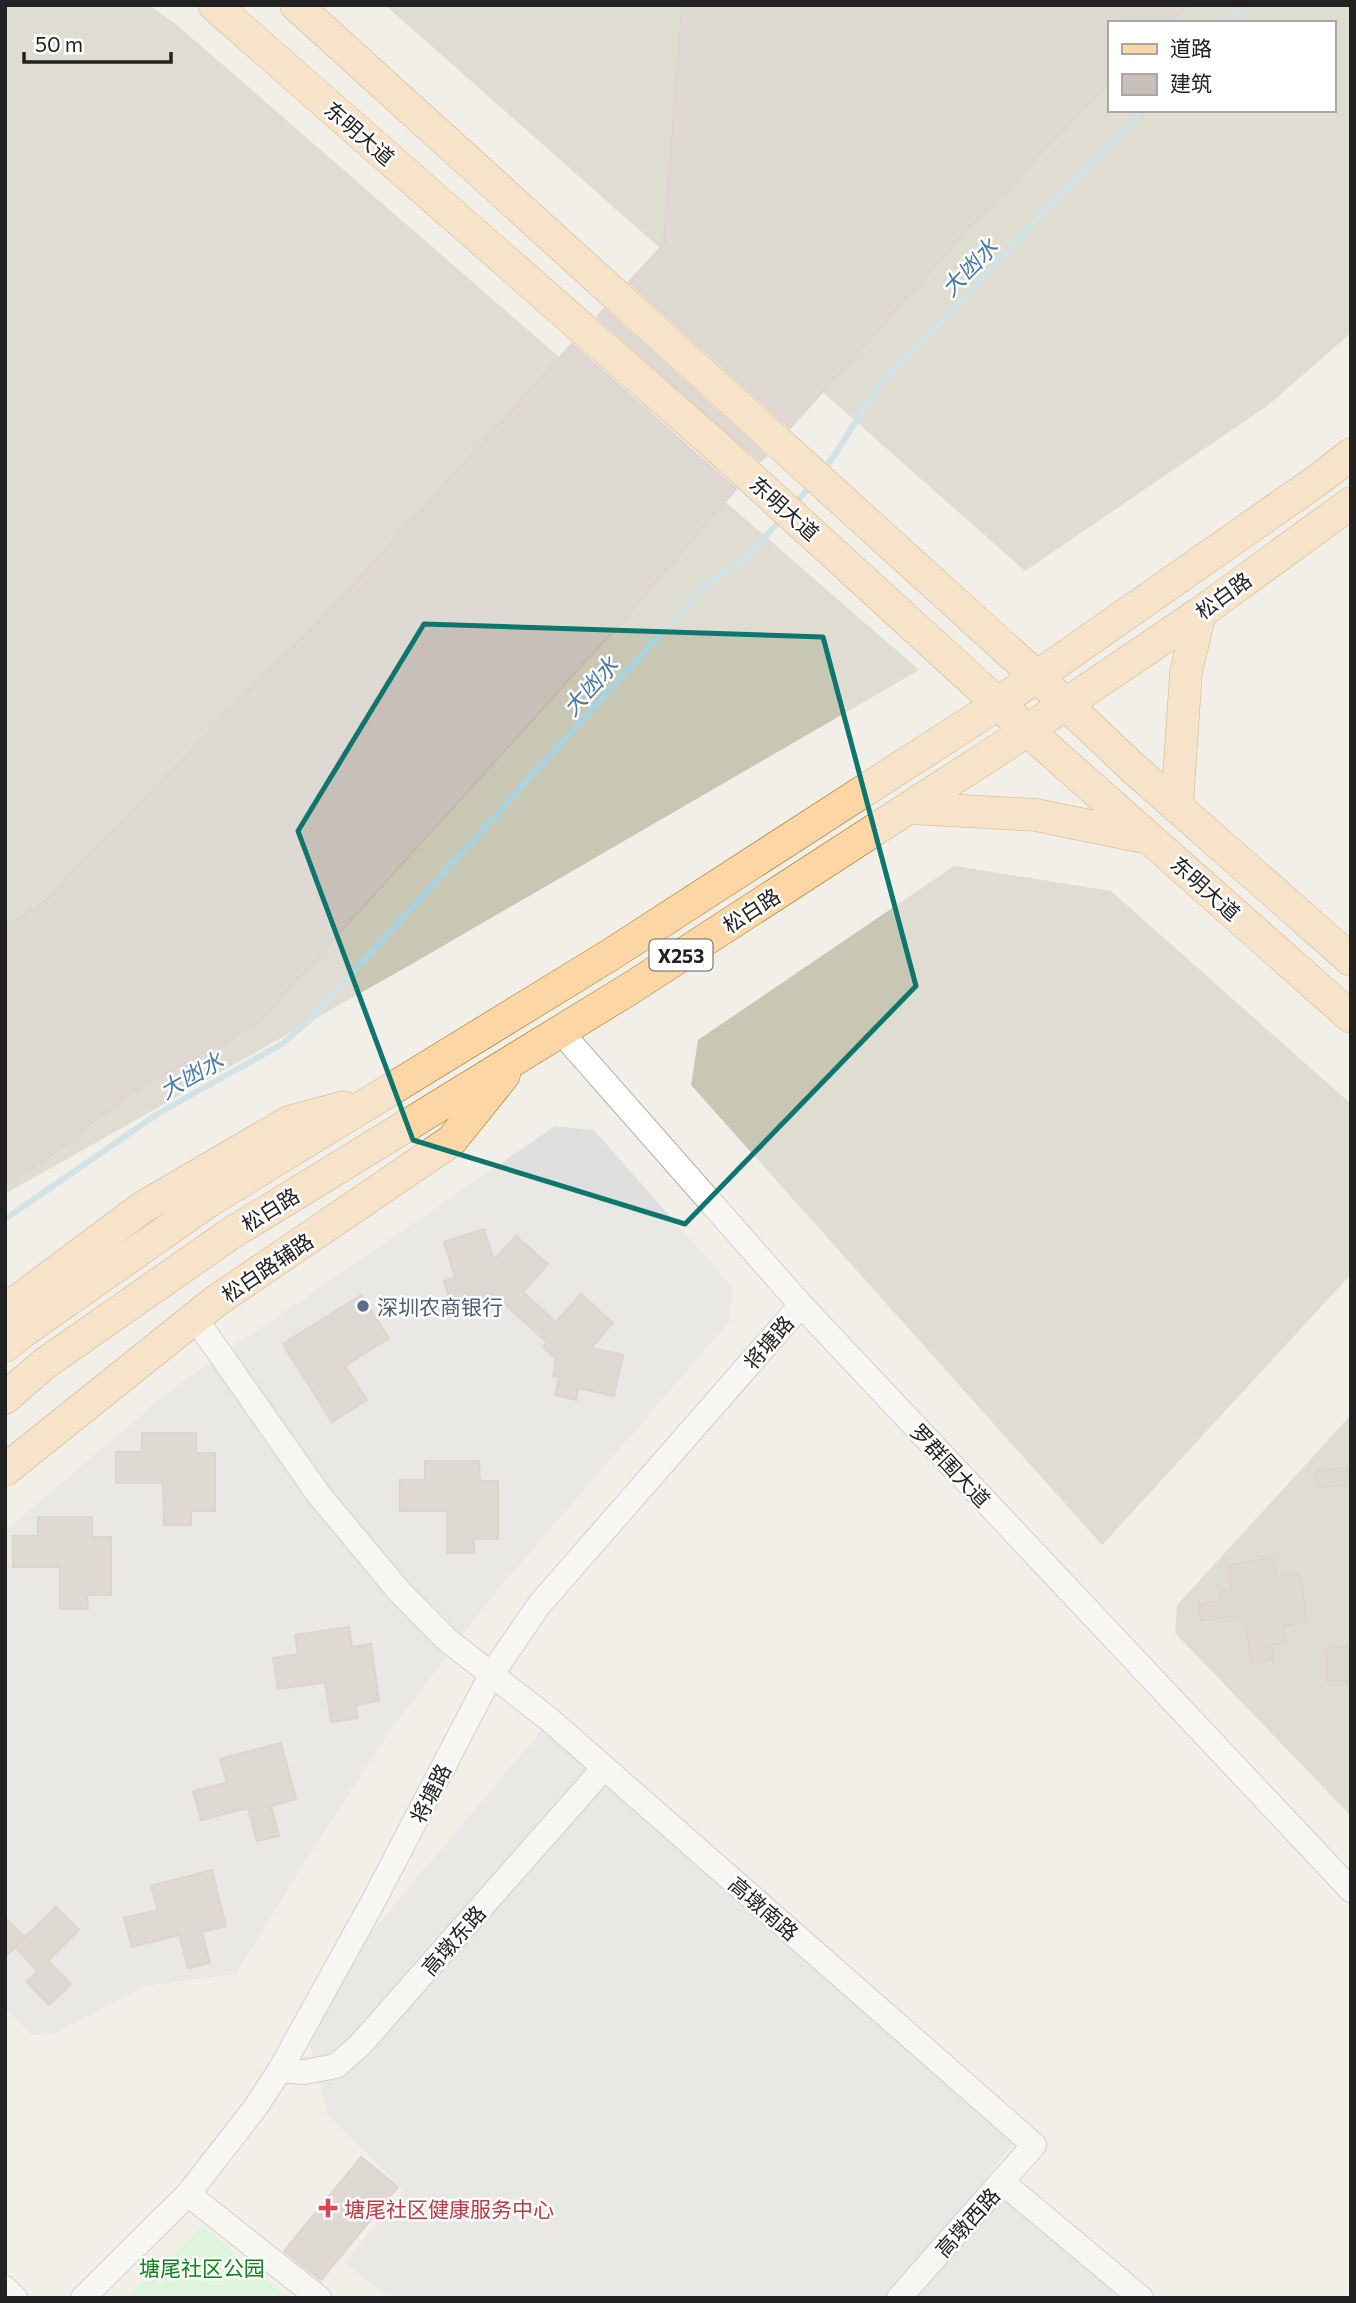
<svg xmlns="http://www.w3.org/2000/svg" width="1356" height="2303" font-family="Commissioner,'Noto Sans SC',sans-serif">
<rect width="100%" height="100%" fill="#f2efe9"/>
<g fill="#e0dfdf">
<polygon points="555,1126 594,1130 733,1288 729,1322 489,1600 387,1735 292,1882 236,1974 145,1986 53,2034 33,2035 5,2008 5,1531 172,1389"/>
<polygon points="542,1730 1015,2141 986,2178 1127,2298 389,2298 345,2262 404,2190 327,2114 302,2014"/>
</g>
<g fill="#c7c7b4" fill-rule="evenodd">
<polygon points="5,5 149,5 177,25 919,670 410,965 5,1194"/>
<path d="M385,5H1351V333L1267,406L1025,571ZM1109,23H1333V110H1109Z"/>
<polygon points="954,866 1111,891 1351,1104 1351,1274 1102,1545 691,1085 698,1040"/>
<polygon points="1351,1415 1351,1816 1175,1633 1177,1605"/>
</g>
<polygon fill="#c8facc" points="202,2226 288,2298 127,2298"/>
<g fill="none" stroke-linecap="round" stroke-linejoin="round">
<g stroke="#aad3df" stroke-width="6">
<polyline points="1226,23 1242,5"/>
<path d="M822,472C842,448 856,419 873,393L1142,110"/>
<polyline points="795,504 811,485"/>
<polyline points="5,1219 159,1113 282,1044 310,1020 703,587 747,557 783,517"/>
</g>
</g>
<g fill="#c7bfb8" stroke="#c4b6ab" stroke-width="2">
<polygon points="682,5 1186,5 1169,23 1109,23 1109,83 987,208 790,428 629,282 664,244"/>
<polygon points="604,309 766,456 760,461 597,317"/>
<polygon points="572,344 736,489 625,618 257,1024 131,1092 49,1157 5,1184 5,927 43,903 358,580"/>
<polygon points="484,1229 494,1260 516,1236 548,1264 523,1292 556,1322 581,1294 613,1323 591,1348 623,1355 614,1396 578,1388 576,1400 555,1395 559,1377 553,1376 556,1359 543,1347 547,1342 522,1320 504,1303 500,1308 486,1296 470,1301 468,1295 450,1301 444,1281 455,1277 444,1242"/>
<polygon points="361,1295 389,1338 345,1366 367,1400 332,1422 283,1344"/>
<polygon points="142,1433 196,1433 196,1453 215,1453 215,1511 191,1511 191,1525 164,1525 163,1483 116,1483 116,1452 142,1452"/>
<polygon points="425,1461 479,1461 480,1481 498,1481 498,1539 474,1539 474,1553 447,1553 447,1511 400,1511 400,1480 425,1480"/>
<polygon points="1351,1467 1351,1484 1318,1488 1315,1471"/>
<polygon points="38,1517 92,1517 92,1537 111,1537 111,1595 87,1595 88,1609 60,1609 60,1567 13,1567 13,1536 38,1536"/>
<polygon points="1273,1558 1276,1577 1300,1574 1307,1622 1283,1626 1286,1643 1271,1645 1273,1660 1252,1663 1246,1625 1235,1616 1201,1621 1199,1604 1221,1601 1220,1592 1232,1590 1228,1565"/>
<polygon points="349,1627 352,1647 371,1644 379,1701 356,1705 358,1718 331,1722 325,1682 278,1689 273,1658 298,1654 295,1635"/>
<polygon points="1351,1647 1351,1681 1327,1681 1326,1648"/>
<polygon points="281,1743 296,1799 271,1806 279,1836 257,1841 248,1808 201,1820 193,1791 227,1783 220,1759"/>
<polygon points="212,1870 226,1926 202,1932 210,1963 188,1968 179,1935 132,1947 124,1918 158,1910 151,1886"/>
<polygon points="56,1907 79,1930 48,1961 71,1984 49,2005 27,1982 38,1971 15,1947"/>
<polygon points="5,1918 25,1937 5,1957"/>
<polygon points="361,2157 398,2187 321,2280 284,2251"/>
</g>
<g fill="none" stroke-linecap="round" stroke-linejoin="round">
<g stroke="#a9a9a9" stroke-width="26">
<g id="minor">
<polyline points="560,1031 801,1305 1351,1890"/>
<polyline points="195,1318 319,1495 399,1591 446,1639 550,1720 1034,2145 899,2298"/>
<polyline points="280,2070 304,2072 336,2066 360,2045 604,1768"/>
<polyline points="1002,2182 1141,2298"/>
<polyline points="188,2194 319,2298"/>
<polyline points="5,2288 15,2298"/>
<polyline points="83,2298 188,2194 255,2108 280,2070 374,1900 491,1675 539,1605 801,1305"/>
</g>
</g>
<g stroke="#a06b00" stroke-width="33">
<g id="major">
<polyline points="214,5 714,444 1027,730 1351,1017"/>
<polyline points="296,5 1036,676 1132,767 1351,960"/>
<polyline points="1177,807 1186,672 1200,613"/>
<polyline points="909,808 1036,815 1148,838"/>
<polyline points="5,1310 143,1207 289,1122 344,1107"/>
<polyline points="5,1346 21,1333 209,1201 610,955 986,712 1322,477 1351,454"/>
<polyline points="5,1398 44,1364 230,1234 631,988 1007,744 1200,613 1351,503"/>
<polyline points="5,1470 216,1301 451,1141 504,1075"/>
</g>
</g>
<use href="#minor" stroke="#fff" stroke-width="24"/>
<use href="#major" stroke="#fcd6a4" stroke-width="32"/>
</g>
<path d="M0 0H1356V2303H0ZM424,624L823,637L916,986L685,1224L413,1140L298,831Z" fill="#f2efe9" fill-opacity=".55" fill-rule="evenodd"/>
<path fill="none" stroke="#0f766e" stroke-width="5" stroke-linejoin="round" d="M424,624L823,637L916,986L685,1224L413,1140L298,831Z"/>
<circle fill="#5c6f8a" stroke="#fff" stroke-width="2.5" cx="363" cy="1306" r="7"/>
<path fill="#e0444e" stroke="#fff" stroke-width="2.5" d="M324.5 2197.5h7v7h7v7h-7v7h-7v-7h-7v-7h7z"/>
<g text-anchor="middle" dominant-baseline="central" stroke-width="5" stroke-linejoin="round" paint-order="stroke">
<rect fill="#fff" stroke="#646464" stroke-width="2" x="649.5" y="939.5" width="63" height="31" rx="5"/>
<g font-size="19" font-weight="bold" fill="#222">
<text x="681" y="955">X253</text>
</g>
<g font-size="21" fill="#222" stroke="#fff">
<text transform="translate(360 133) rotate(41)">东明大道</text>
<text transform="translate(785 508) rotate(42)">东明大道</text>
<text transform="translate(1223 595) rotate(-36)">松白路</text>
<text transform="translate(1206 888) rotate(42)">东明大道</text>
<text transform="translate(751 910) rotate(-33)">松白路</text>
<text transform="translate(270 1209) rotate(-32)">松白路</text>
<text transform="translate(267 1267) rotate(-34)">松白路辅路</text>
<text transform="translate(768 1342) rotate(-49)">将塘路</text>
<text transform="translate(951 1465) rotate(47)">罗群围大道</text>
<text transform="translate(430 1793) rotate(-63)">将塘路</text>
<text transform="translate(764 1908) rotate(41)">高墩南路</text>
<text transform="translate(453 1940) rotate(-49)">高墩东路</text>
<text transform="translate(967 2222) rotate(-48)">高墩西路</text>
</g>
<g font-size="21" fill="#4e5e75" stroke="#fff" text-anchor="start">
<text x="377" y="1306">深圳农商银行</text>
</g>
<g font-size="21" fill="#be3a42" stroke="#fff" text-anchor="start">
<text x="344" y="2208">塘尾社区健康服务中心</text>
</g>
<g font-size="21" fill="#0c8416" stroke="#fff">
<text x="202" y="2267">塘尾社区公园</text>
</g>
<g font-size="23" font-style="italic" fill="#4a7aab" stroke="#fff">
<text transform="translate(969 267) rotate(-46)">大凼水</text>
<text transform="translate(590 686) rotate(-48)">大凼水</text>
<text transform="translate(191 1075) rotate(-30)">大凼水</text>
</g>
</g>
<rect width="1356" height="2303" fill="none" stroke="#222222" stroke-width="14"/>
<rect x="1108" y="21" width="228" height="91" fill="#ffffff" stroke="#a7a7a7" stroke-width="2"/>
<rect x="1122" y="44" width="35" height="10" fill="#fcd6a4" stroke="#a7a7a7" stroke-width="2"/>
<text x="1170" y="56" font-size="21" fill="#222222">道路</text>
<rect x="1122" y="74" width="35" height="21" fill="#c7bfb8" stroke="#a7a7a7" stroke-width="2"/>
<text x="1170" y="91" font-size="21" fill="#222222">建筑</text>
<path d="M24 52v10h147v-10" fill="none" stroke="#222222" stroke-width="3.5"/>
<text x="35" y="52" font-size="21" fill="#222222" stroke="#ffffff" stroke-width="5" paint-order="stroke">50 m</text>
</svg>
